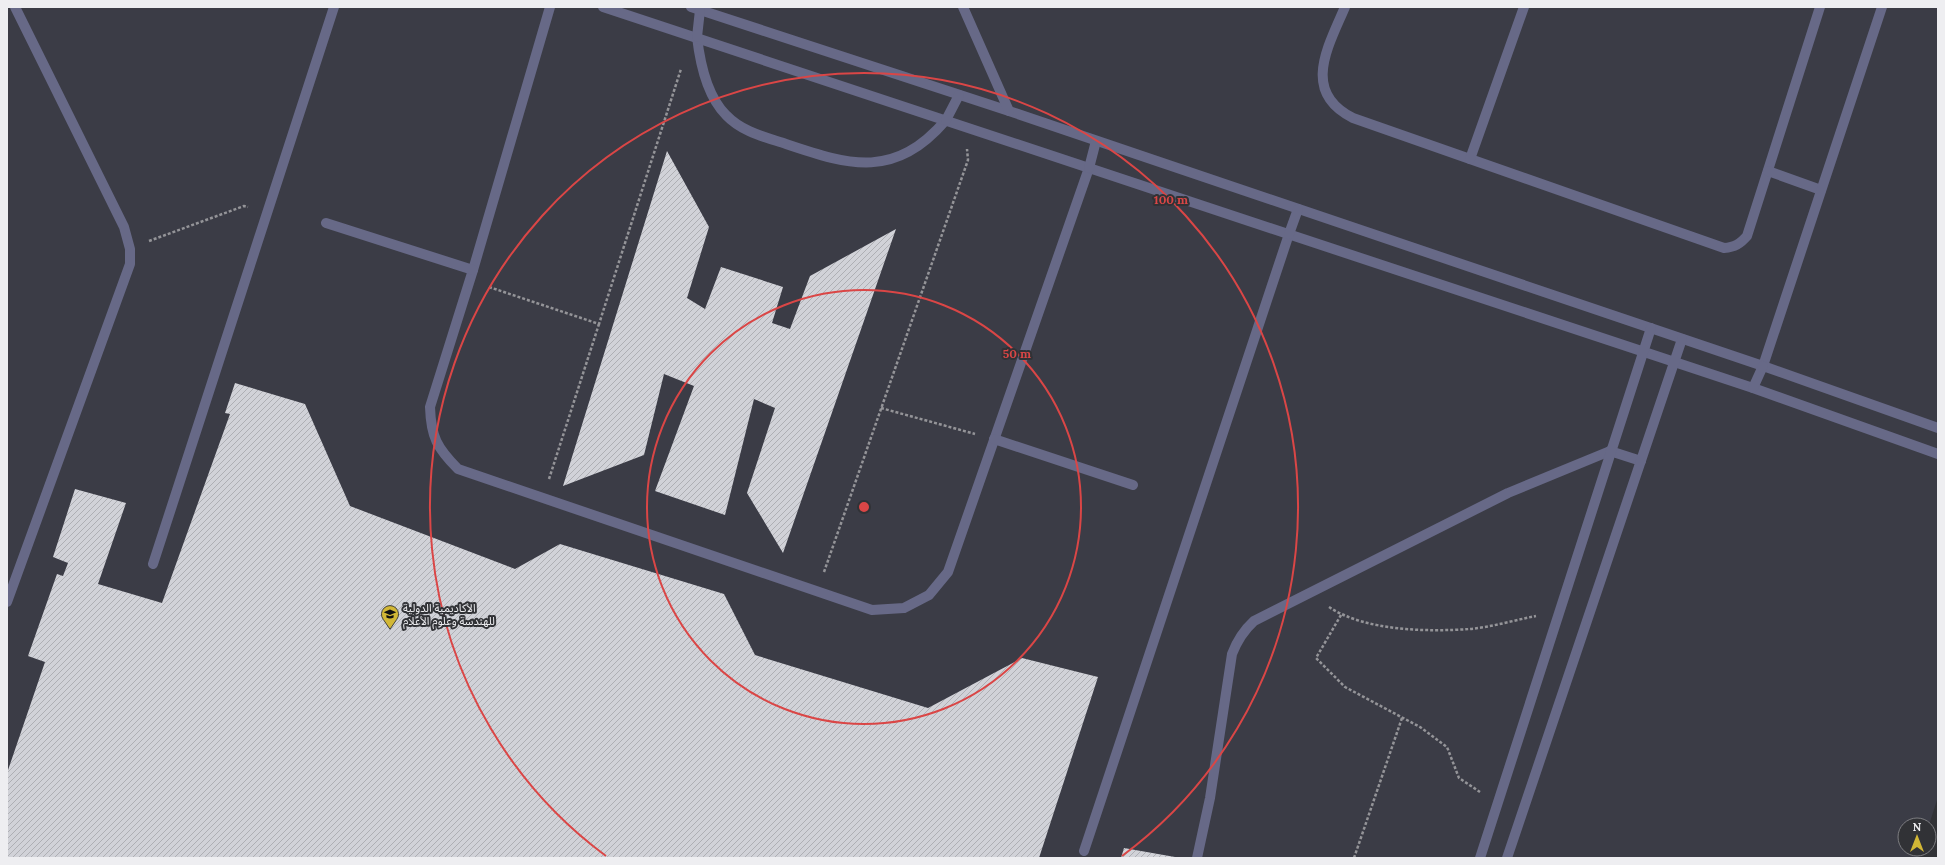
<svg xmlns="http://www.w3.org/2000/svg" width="1945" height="865" font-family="Lora,'Noto Sans Arabic',serif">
<defs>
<pattern id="building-hatch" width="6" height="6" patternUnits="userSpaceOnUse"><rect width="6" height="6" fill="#d1d2d8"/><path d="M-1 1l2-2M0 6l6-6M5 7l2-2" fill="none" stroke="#aeafb4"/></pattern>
</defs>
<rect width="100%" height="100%" fill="#313236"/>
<polygon fill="#3b3c46" points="7,7 1938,7 1938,797 1929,825 1905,825 1905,849 1921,849 1918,858 7,858"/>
<g fill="url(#building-hatch)">
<polygon points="667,151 709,227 687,298 705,309 721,267 783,287 772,323 790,329 810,276 896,229 783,553 747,493 775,408 754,399 725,515 655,491 694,386 664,374 644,455 563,486"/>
<polygon points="235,383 305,404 350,506 515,569 560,544 724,594 755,655 928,708 1022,658 1098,677 1039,858 7,858 7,773 45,662 28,656 57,574 63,576 68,563 53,557 75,489 126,503 98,584 162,603 230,414 225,413"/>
<polygon points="1124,848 1175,857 1175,858 1121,858"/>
</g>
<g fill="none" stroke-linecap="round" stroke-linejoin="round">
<g stroke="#949498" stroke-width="2.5" stroke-dasharray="3 2" stroke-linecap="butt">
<polyline points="149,241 244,206 248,207"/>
<polyline points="489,287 599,324 681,69"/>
<polyline points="881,408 975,434"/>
<polyline points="549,479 599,324"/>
<polyline points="824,572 968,160 967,149"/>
<path d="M1329,607C1365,631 1427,632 1470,629C1492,627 1515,620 1536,616"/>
<polyline points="1341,615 1316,658 1345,687 1420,727 1447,747 1459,778 1480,792"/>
<polyline points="1354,858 1402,718"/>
</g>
<g stroke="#676987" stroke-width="10">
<path d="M550,7L473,270L430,407C431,437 437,448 458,469L872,610L904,608L929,595L948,572L1089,168"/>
<path d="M1345,7C1328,47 1301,92 1353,118L1724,248C1735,247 1740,244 1747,236L1820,7"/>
<path d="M697,37C700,63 707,96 726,115C742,132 765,137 786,144C851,166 895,179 946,120"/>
<polyline points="1470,159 1524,7"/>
<polyline points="1768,171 1821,190"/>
<polyline points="326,223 473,270"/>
<polyline points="1763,366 1882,7"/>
<polyline points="994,439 1133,485"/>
<polyline points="153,564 334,7"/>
<polyline points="7,602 130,264 130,249 124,227 15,7"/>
<polyline points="1084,851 1289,234"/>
<path d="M1197,858L1210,798L1232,654C1237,641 1243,631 1254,621L1508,493L1610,451"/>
</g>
<g stroke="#676987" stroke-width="10">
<polyline points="603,7 1753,388 1938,454"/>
<polyline points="691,7 1009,111 1763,366 1938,428"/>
<polyline points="963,7 1009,111"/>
<polyline points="697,37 700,10"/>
<polyline points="946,120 959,95"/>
<polyline points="1089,168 1096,141"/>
<polyline points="1289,234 1298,209"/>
<polyline points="1753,388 1763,366"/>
<polyline points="1610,451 1641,461"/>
<polyline points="1480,858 1651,328"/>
<polyline points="1507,858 1682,339"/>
</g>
</g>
<g fill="none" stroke="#da4646" stroke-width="2">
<circle cx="864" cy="507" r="217"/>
<path d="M606 856A434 434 0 1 1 1122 856"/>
</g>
<defs>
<g id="university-pin" transform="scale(0.9)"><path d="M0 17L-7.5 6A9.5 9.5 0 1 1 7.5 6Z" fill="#d2b736" stroke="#313236"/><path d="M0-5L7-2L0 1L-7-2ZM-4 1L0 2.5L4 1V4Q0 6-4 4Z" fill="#111"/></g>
</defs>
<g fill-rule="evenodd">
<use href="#university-pin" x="390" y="614"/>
</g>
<g text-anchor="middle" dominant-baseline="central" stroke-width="4" stroke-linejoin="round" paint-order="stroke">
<g font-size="11" fill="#eeeef1" stroke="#313236" text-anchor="start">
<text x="403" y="608">الأكاديمية الدولية<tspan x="403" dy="13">للهندسة وعلوم الأعلام</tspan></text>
</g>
</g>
<circle cx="864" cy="507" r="6" fill="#da4646" stroke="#313236" stroke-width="2"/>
<g font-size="12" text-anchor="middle" font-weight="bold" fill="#da4646" stroke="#313236" stroke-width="4" stroke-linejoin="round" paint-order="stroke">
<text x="1171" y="204">100 m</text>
<text x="1017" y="358">50 m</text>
</g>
<rect width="1945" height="865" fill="none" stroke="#eeeef1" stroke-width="16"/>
<g transform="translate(1917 837)"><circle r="19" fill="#313236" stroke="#7d7d81"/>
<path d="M0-3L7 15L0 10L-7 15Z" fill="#d2b736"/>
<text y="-6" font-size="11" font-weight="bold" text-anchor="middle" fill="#eeeef1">N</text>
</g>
</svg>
